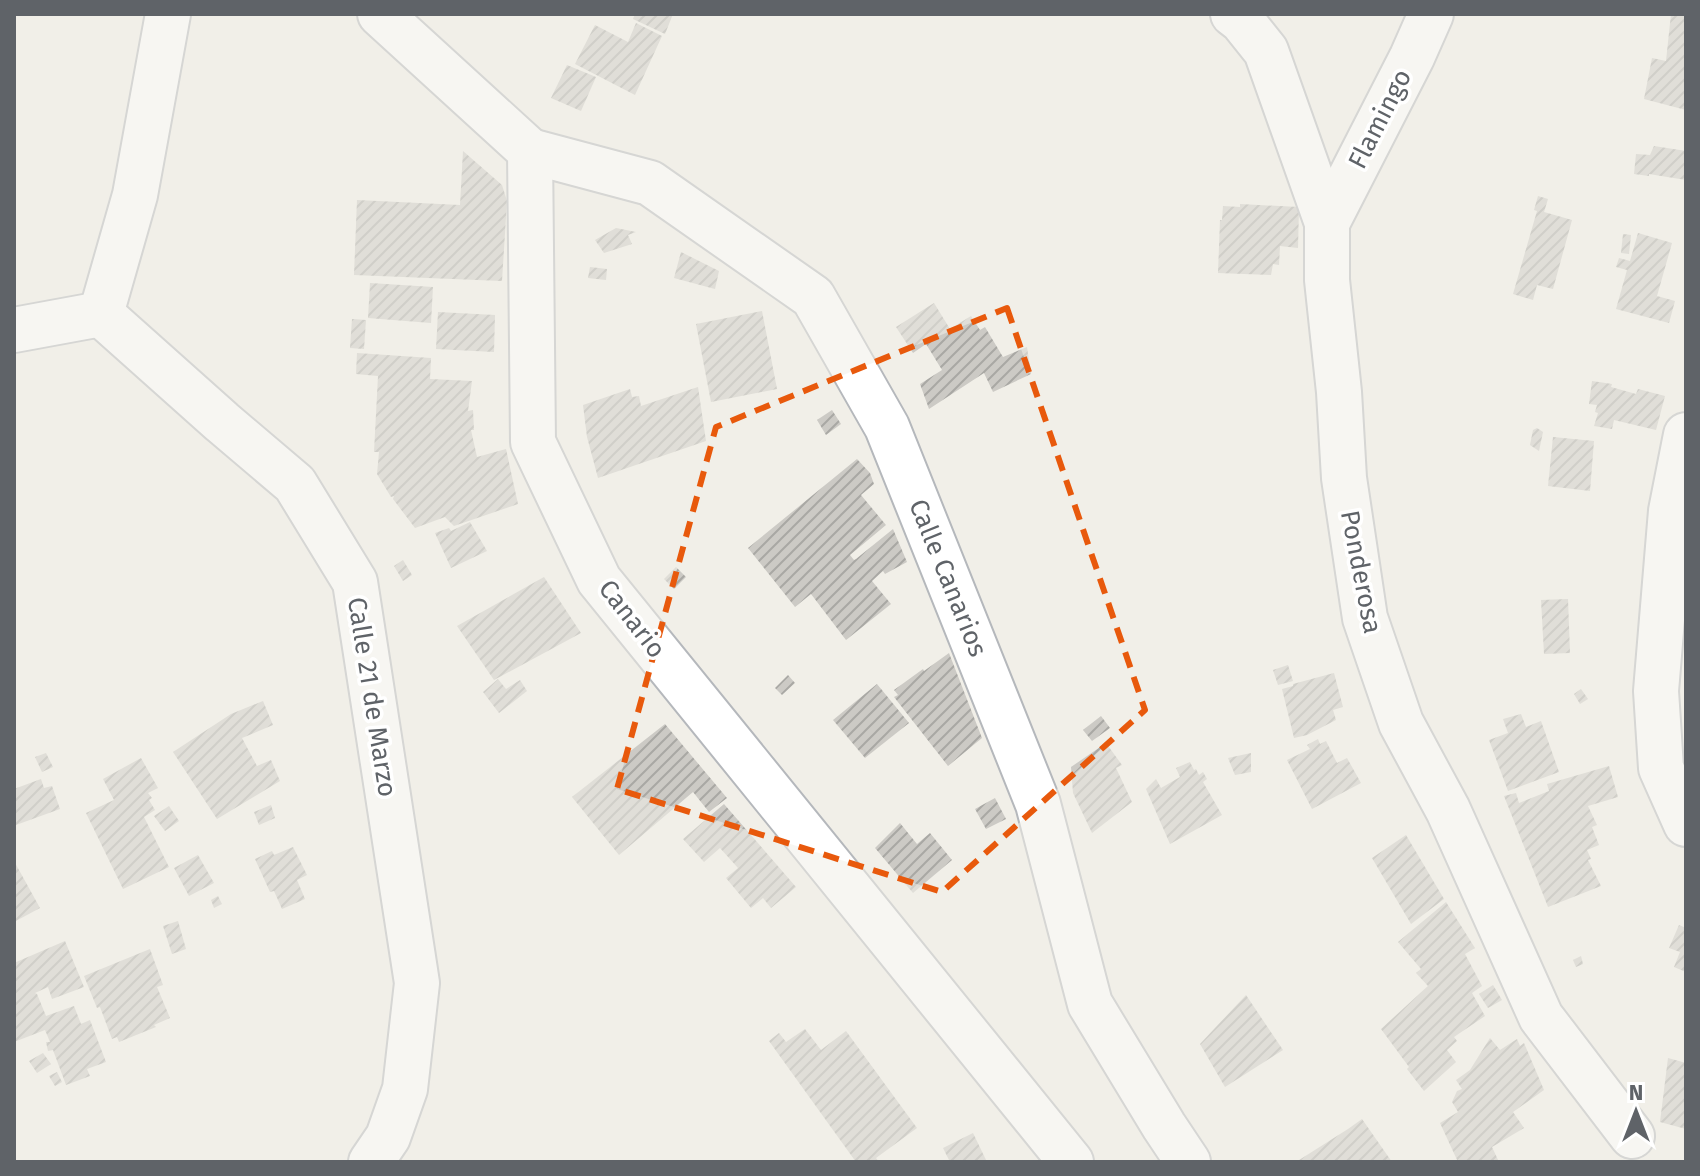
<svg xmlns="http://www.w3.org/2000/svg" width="1700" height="1176" font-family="'Fira Sans',sans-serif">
<defs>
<pattern id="building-hatch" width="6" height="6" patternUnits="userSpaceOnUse" patternTransform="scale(2)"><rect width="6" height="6" fill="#cccac5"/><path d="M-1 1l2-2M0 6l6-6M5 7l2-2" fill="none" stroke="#a9a8a4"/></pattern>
</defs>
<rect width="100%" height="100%" fill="#f1efe8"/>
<g fill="url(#building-hatch)">
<polygon points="635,14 673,14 665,34 633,19"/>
<polygon points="1671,14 1686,14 1686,110 1644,99 1652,58 1666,61"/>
<polygon points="636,23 662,36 635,95 575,64 595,25 628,42"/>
<polygon points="567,65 596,77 581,111 551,98"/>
<polygon points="1654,146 1686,151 1686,180 1649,174 1649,176 1634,174 1636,154 1650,155"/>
<polygon points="463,151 502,185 507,201 502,281 354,275 357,200 460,205"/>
<polygon points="1538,196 1548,199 1544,212 1572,220 1553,289 1537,285 1533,300 1513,294 1537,211 1534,210"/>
<polygon points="1240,204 1299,207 1298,248 1280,246 1279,265 1273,264 1271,275 1218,273 1220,220 1222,220 1223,206 1240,207"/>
<polygon points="616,228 636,232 628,235 632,244 604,253 595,240"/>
<polygon points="1638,233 1672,243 1657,296 1675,301 1669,323 1616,309 1627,270 1616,267 1619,258 1630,261"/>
<polygon points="1623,234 1631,235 1629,254 1621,253"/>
<polygon points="681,252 719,271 715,289 674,278"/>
<polygon points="590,267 607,269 606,280 588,278"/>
<polygon points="370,283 433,287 431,323 368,318"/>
<polygon points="934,303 950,329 971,316 980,330 985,327 1003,357 1027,347 1031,374 993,392 984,373 929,409 920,384 942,370 926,344 913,353 896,327"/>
<polygon points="762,311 777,389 711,402 696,324"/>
<polygon points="438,312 495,315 494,352 436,349"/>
<polygon points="352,319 366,320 364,349 350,348"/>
<polygon points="357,353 431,358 430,379 472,381 468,411 473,410 474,430 471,430 477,457 506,449 518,504 454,526 445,517 415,528 393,499 394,496 391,497 377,474 379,452 374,452 378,376 356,374"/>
<polygon points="1592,381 1612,384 1611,387 1636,394 1638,389 1665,396 1656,430 1614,420 1612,429 1594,426 1598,413 1595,412 1597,405 1589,404"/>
<polygon points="698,387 706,441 598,478 587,437 583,405 630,389 632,397 639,396 641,406"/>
<polygon points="832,410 841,424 826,435 817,420"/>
<polygon points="1537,428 1543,432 1539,451 1530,445 1533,430"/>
<polygon points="1553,437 1594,441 1590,491 1548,486"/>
<polygon points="857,459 870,473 874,484 861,495 886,525 850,555 854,560 856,559 893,529 907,562 885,574 883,571 872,581 891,604 846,640 811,594 795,607 748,548"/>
<polygon points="470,522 487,551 451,568 435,533 449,528 451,531"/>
<polygon points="403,560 412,575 403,581 394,566"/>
<polygon points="676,567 686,577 674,589 664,579"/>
<polygon points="544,577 581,633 494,680 457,626"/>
<polygon points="1568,599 1570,653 1544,654 1541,600"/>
<polygon points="949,653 982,738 948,766 894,697 898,695 894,690 923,669 924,671"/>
<polygon points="1288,665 1293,681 1278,685 1273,670"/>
<polygon points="1334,673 1343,707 1333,710 1336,720 1307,735 1294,738 1282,689 1293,686 1293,684"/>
<polygon points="788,675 795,683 782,695 775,688"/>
<polygon points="498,679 506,689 520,680 527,691 499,713 483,692"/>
<polygon points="877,684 909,723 865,758 833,720"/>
<polygon points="1581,689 1588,699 1580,704 1574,694"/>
<polygon points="263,701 273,725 242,738 257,766 271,760 280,781 217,819 173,752 231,714"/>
<polygon points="1521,714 1526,727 1541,721 1559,772 1508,791 1489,740 1508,733 1503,719"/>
<polygon points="1101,716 1110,728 1092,741 1083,730"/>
<polygon points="665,724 727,798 709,812 693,792 619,855 572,797"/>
<polygon points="1318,739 1320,744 1326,741 1337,763 1347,758 1361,783 1312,809 1287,760 1310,749 1307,745"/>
<polygon points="1106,743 1122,765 1116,768 1132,802 1092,833 1073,793 1071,767"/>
<polygon points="46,753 53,767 42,772 35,757"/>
<polygon points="1251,753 1251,772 1235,775 1228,758"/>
<polygon points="141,758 158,788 148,793 152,798 149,800 155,810 144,817 169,867 123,889 86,813 114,800 103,779"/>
<polygon points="1190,762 1194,770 1196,769 1199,775 1203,772 1207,779 1203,782 1222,815 1170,844 1146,789 1156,779 1161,788 1180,777 1176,768"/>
<polygon points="1609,766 1618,797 1588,806 1597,825 1592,827 1599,845 1587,850 1591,859 1588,860 1601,886 1548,907 1504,796 1516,793 1519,803 1549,791 1547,784"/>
<polygon points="41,779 44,788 52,786 60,809 16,825 14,819 14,789"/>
<polygon points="995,798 1006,819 986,829 975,809"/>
<polygon points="724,804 796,887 771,908 763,898 751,908 726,878 738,868 720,848 704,862 683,839"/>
<polygon points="271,805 275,818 259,825 254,812"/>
<polygon points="169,806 179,821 165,831 154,816"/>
<polygon points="900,823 917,844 930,833 952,860 913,893 875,848"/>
<polygon points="1406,835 1444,899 1411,924 1372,858"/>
<polygon points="293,847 307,875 297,880 305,899 282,909 274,891 270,892 255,859 272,851 274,855"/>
<polygon points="198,855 214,883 189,896 174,868"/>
<polygon points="14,861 40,908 14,922"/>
<polygon points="218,896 222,904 214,908 211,900"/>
<polygon points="1446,902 1475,948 1465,954 1482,986 1472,993 1485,1016 1454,1037 1457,1041 1447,1050 1456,1062 1424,1091 1407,1069 1409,1067 1381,1029 1428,986 1416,973 1421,969 1398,942"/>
<polygon points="178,921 186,949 172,954 163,926"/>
<polygon points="1679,925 1686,928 1686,972 1674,967 1680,952 1669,948"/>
<polygon points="65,941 84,987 52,999 48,987 35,993 37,994 46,1016 74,1006 81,1024 90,1020 106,1062 87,1069 90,1076 66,1085 53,1050 48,1051 46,1042 50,1042 45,1030 14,1042 14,963"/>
<polygon points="150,949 163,985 157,987 170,1018 154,1025 156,1027 119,1042 117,1037 112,1039 100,1007 97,1008 84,976"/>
<polygon points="1581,956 1583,964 1576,967 1573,960"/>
<polygon points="1493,985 1502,1000 1488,1008 1479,994"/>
<polygon points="1246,995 1283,1050 1225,1087 1200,1044"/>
<polygon points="805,1029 821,1050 846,1031 917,1128 876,1158 879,1162 856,1162 769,1041 779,1033 786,1042"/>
<polygon points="1490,1038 1500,1050 1517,1039 1520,1046 1524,1043 1544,1090 1513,1112 1524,1128 1492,1147 1499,1162 1458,1162 1440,1123 1458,1112 1452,1102 1457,1091 1462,1089 1456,1080 1470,1070"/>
<polygon points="43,1053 51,1064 37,1073 29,1061"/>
<polygon points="1668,1058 1686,1063 1686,1129 1660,1122"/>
<polygon points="57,1072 62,1082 55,1086 49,1076"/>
<polygon points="1362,1119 1392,1162 1296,1162 1348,1129"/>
<polygon points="973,1133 987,1162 950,1162 943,1148"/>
</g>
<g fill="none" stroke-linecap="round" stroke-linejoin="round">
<g stroke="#b5b8bc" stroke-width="48">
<g id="street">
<polyline points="380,14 530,151 533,442 599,580 1071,1162"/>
<polyline points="1233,14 1242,21 1266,51 1327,223 1327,280 1339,392 1344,478 1365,618 1401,723 1448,810 1541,1017 1632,1136"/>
<polyline points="530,151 650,183 813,297 887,427 1038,804 1090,1004 1164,1126 1188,1162"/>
<polyline points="1327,223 1412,57 1431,14"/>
<polyline points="101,314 222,422 295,484 355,582 417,983 405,1089 388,1137 371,1162"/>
<polyline points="101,314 135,195 168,14"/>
<polyline points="14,330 101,314"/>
<polyline points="1686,435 1671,511 1656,691 1661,768 1686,824"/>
</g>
</g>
<use href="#street" stroke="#fff" stroke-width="44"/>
</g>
<path d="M0 0H1700V1176H0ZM1007,308L1145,710L942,892L617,789L716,427Z" fill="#f1efe8" fill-opacity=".55" fill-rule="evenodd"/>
<path fill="none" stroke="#e8590c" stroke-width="6" stroke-dasharray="16 10" stroke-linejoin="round" d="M1007,308L1145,710L942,892L617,789L716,427Z"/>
<g text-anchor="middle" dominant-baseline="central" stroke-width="7" stroke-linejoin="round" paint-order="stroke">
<g font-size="26" fill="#5f6368" stroke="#fff">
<text transform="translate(1380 119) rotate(-63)">Flamingo</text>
<text transform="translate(1361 572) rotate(79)">Ponderosa</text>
<text transform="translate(948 578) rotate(68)">Calle Canarios</text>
<text transform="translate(632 619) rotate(52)">Canario</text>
<text transform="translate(372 697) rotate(81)">Calle 21 de Marzo</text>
</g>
</g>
<rect width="1700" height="1176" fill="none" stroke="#5f6368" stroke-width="32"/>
<g transform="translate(1636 1112)" stroke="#ffffff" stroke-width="6" paint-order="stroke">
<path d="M0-6L14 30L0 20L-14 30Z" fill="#5f6368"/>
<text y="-12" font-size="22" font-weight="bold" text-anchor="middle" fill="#5f6368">N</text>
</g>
</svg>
